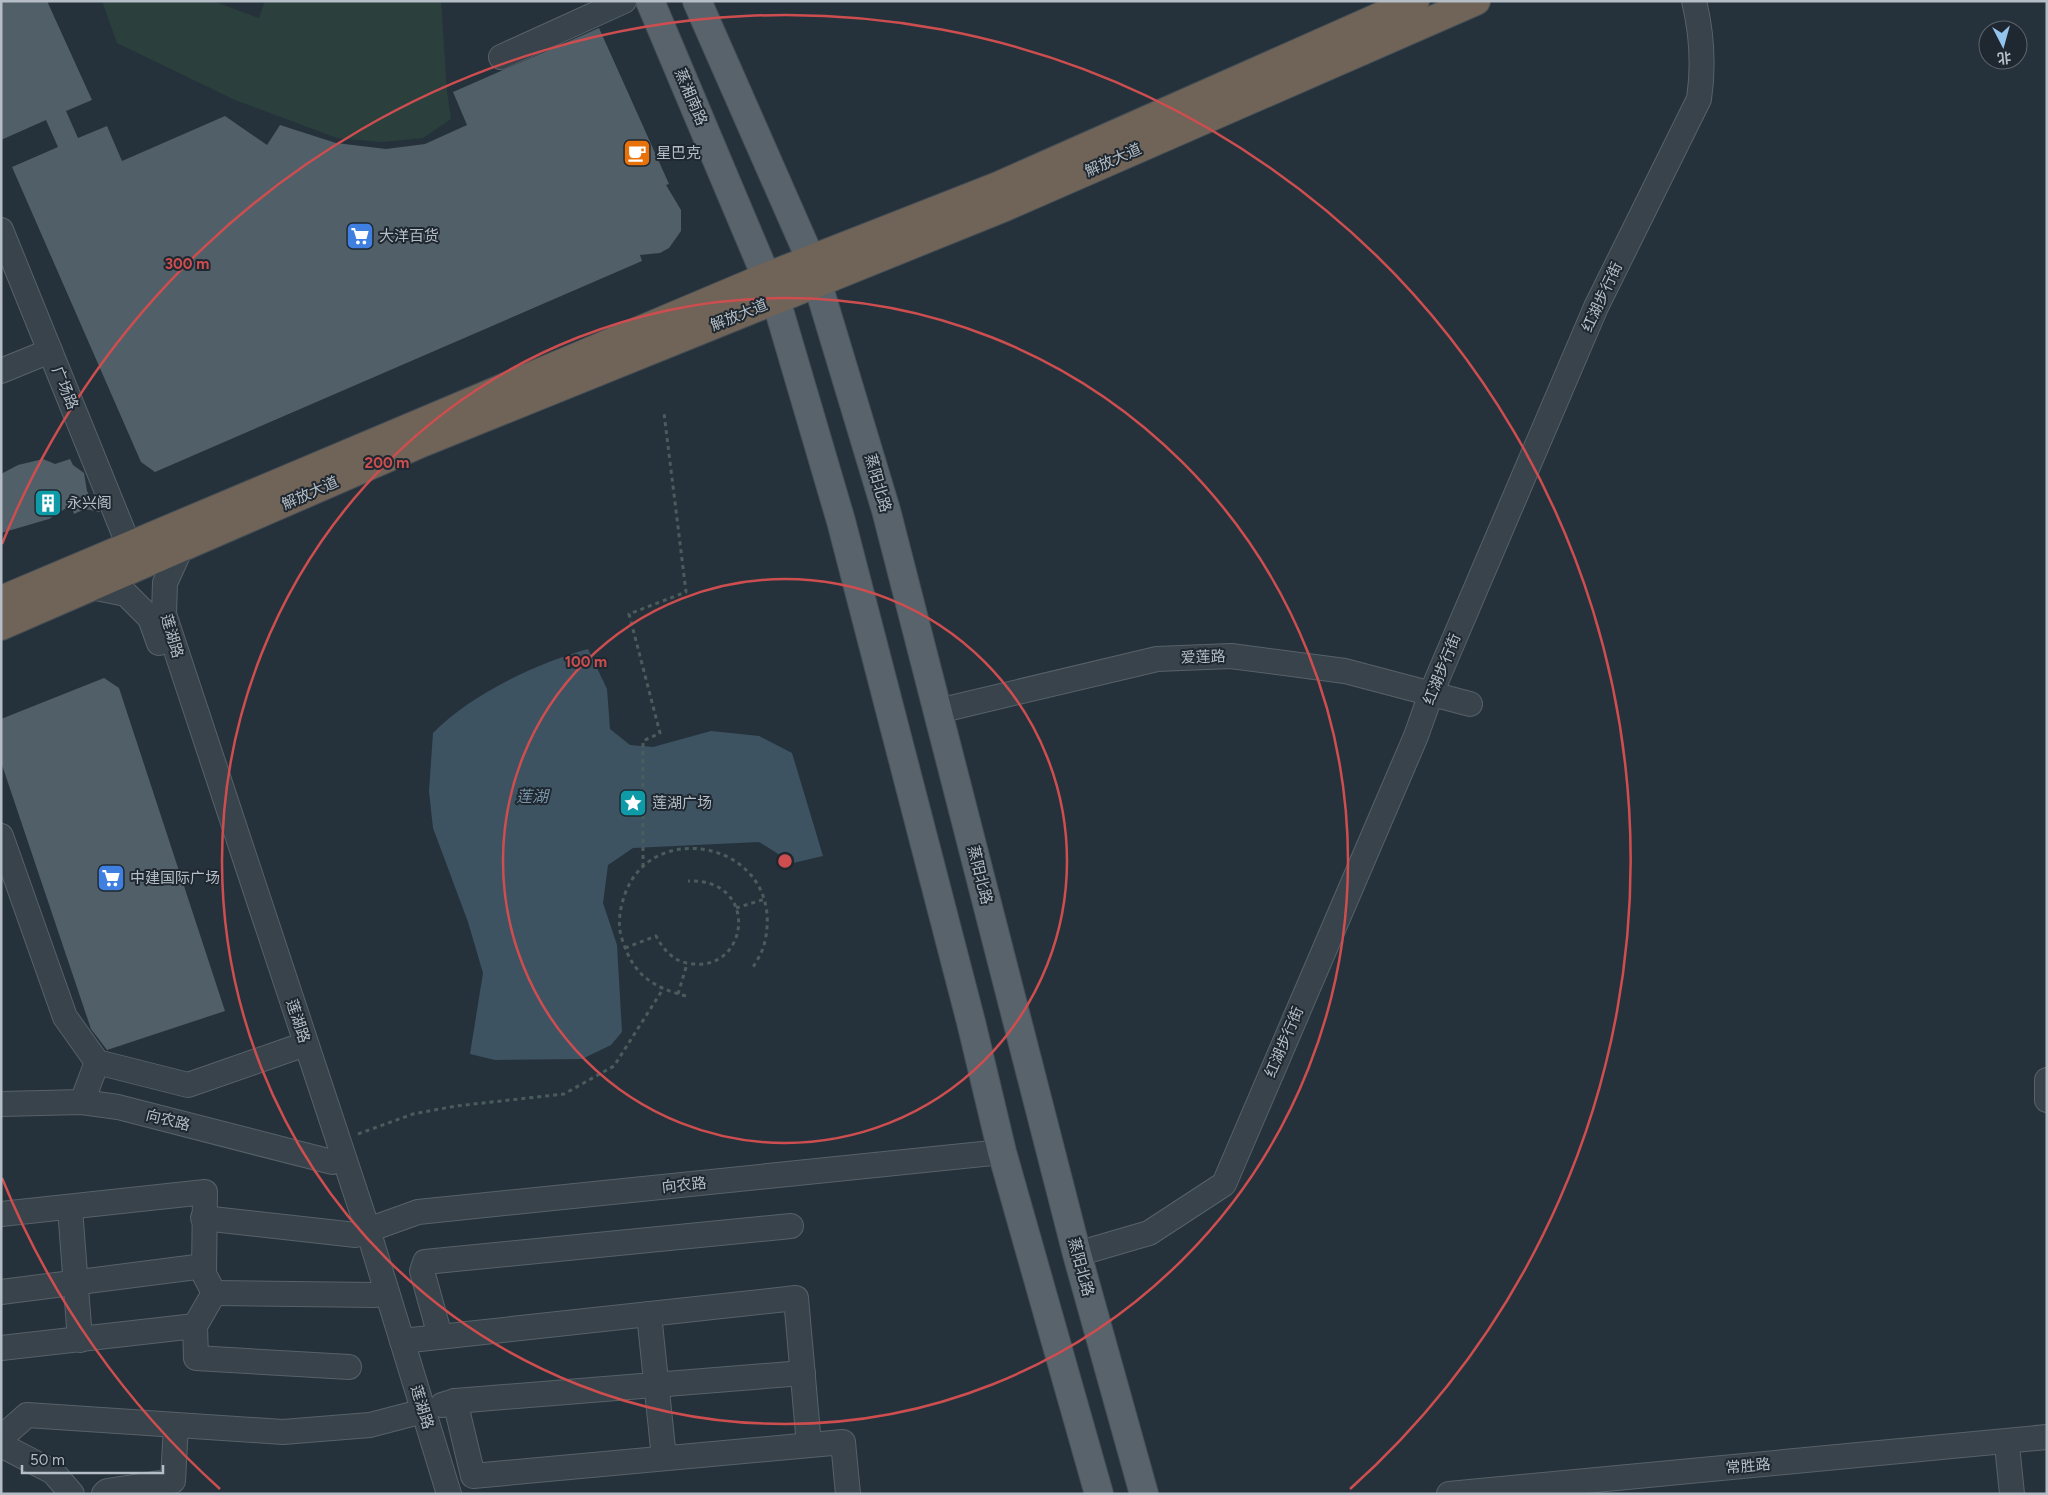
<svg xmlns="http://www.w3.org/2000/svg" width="2048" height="1495" font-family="Figtree,'Noto Sans SC',sans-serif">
<rect width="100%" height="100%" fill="#26323b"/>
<polygon fill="#2b403d" points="102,1 213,1 259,18 265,1 441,1 447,92 451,119 423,138 382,142 337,138 235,100 117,43"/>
<path fill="#3d5362" d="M588,649L607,689L610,729L630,745L653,747L711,731L759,736L792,753L823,856L793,863L759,842L633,848L608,865L603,903L617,945L622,1032L611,1045L582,1059L495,1060L470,1054L483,973L468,922L433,828L429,791L433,733C471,694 535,664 588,649Z"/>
<g fill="#515f68">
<polygon points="1,1 47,1 92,100 66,111 78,138 107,126 122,161 225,116 267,145 280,125 336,143 386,149 425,144 467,125 453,92 599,28 669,184 666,185 681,210 681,231 669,248 660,253 640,255 642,261 155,472 141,462 12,167 58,147 46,120 1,140"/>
<polygon points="43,459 55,464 70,459 73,465 84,473 87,491 100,512 85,509 74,514 71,505 49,519 1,533 1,474 18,465"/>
<polygon points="104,678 119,688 225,1011 107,1050 91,1029 1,762 1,719"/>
</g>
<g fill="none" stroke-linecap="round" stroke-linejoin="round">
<g stroke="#576169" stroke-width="26">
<g id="minor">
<polyline points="501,57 624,1"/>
<polyline points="1,230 129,546"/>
<polyline points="1,371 50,351"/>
<polyline points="180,550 165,583 164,614 368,1230 449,1494"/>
<polyline points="91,587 126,594 150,618 159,643"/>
<polyline points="938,711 1157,659 1231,656 1345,671 1470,704"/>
<polyline points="1,836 65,1017 97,1062 188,1085 294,1048"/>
<polyline points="2047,1080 2047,1100"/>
<polyline points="82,1102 97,1062"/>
<polyline points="1,1104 82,1102 118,1107 332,1162"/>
<polyline points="70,1208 80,1340"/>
<polyline points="1,1214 205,1192 204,1274 214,1293 195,1326 196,1358 349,1367"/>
<polyline points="203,1218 356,1235"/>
<polyline points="368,1230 418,1212 1002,1152"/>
<path d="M1077,1254L1149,1233L1224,1184L1416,736L1432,691L1596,307L1699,99C1704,65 1702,34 1694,1"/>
<polyline points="1,1292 204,1266"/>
<polyline points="214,1293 375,1295"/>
<polyline points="649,1314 664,1458"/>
<polyline points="440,1336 422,1271 425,1262 791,1226"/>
<polyline points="402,1341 796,1298 809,1445"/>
<polyline points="1,1348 195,1326"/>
<polyline points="455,1401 473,1476 843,1442 848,1494"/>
<polyline points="442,1405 455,1401 803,1373"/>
<polyline points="1,1438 27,1415 283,1432 370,1425 412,1414"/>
<polyline points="1,1445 53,1472 72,1494"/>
<polyline points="2008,1455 2012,1494"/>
<polyline points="104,1494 107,1491 173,1481 176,1425"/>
<polyline points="1449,1494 2047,1437"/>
</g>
</g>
<g stroke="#454f57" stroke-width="30">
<g id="major">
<polyline points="650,1 776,300 841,521 971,1022 1002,1152 1099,1494"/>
<polyline points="697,1 810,258 886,510 1077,1254 1144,1494"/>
</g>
</g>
<g stroke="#454e56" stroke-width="30">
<g id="highway">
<polyline points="1,600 766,277 998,186 1415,1"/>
<polyline points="1,626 424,442 1005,207 1476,1"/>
</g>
</g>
<g stroke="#4a5c5b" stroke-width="3" stroke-dasharray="4 4" stroke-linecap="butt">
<polyline points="643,867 643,741 660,733 629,614 686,592 664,413"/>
<polyline points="736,908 765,899"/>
<path d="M625,948L656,936C665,952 675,963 694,964C750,969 759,878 688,881"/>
<polyline points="678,994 687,964"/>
<path d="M686,996C651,987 633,974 622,939C617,924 620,908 625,894C654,813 790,846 764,945C762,953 756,962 752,969"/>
<polyline points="358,1134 413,1114 456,1106 564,1094 614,1066 663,989"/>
</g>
<use href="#minor" stroke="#39434b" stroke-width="24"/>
<use href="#major" stroke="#58636b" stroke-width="28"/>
<use href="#highway" stroke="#706357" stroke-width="28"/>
</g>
<g fill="none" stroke="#ce4e50" stroke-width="2.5">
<circle cx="785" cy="861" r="282"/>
<circle cx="785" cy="861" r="563"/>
<path d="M220 1489A845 845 0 0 1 2 1178M2 544A845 845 0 1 1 1350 1489"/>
</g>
<defs>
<g id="cafe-square" transform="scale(1.4375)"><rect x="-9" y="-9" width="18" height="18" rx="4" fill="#e8710a" stroke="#1f2830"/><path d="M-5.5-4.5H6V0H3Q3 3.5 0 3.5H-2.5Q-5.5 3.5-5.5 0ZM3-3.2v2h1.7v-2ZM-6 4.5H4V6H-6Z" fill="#fff"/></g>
<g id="supermarket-square" transform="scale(1.4375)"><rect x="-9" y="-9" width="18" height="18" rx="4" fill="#3f7fe0" stroke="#1f2830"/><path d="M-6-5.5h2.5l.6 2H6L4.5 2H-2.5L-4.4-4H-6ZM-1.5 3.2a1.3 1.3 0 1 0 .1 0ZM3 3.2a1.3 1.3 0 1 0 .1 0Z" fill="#fff"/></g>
<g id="building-square" transform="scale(1.4375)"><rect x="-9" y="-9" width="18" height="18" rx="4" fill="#0f9aa8" stroke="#1f2830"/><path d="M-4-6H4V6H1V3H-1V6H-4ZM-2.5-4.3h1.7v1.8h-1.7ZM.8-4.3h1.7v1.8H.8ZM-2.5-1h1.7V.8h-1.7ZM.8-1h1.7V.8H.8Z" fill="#fff"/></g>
<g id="sight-square" transform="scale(1.4375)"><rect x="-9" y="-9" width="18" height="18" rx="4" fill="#0f9aa8" stroke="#1f2830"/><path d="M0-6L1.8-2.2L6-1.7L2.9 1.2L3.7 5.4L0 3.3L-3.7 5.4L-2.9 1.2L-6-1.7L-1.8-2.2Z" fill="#fff"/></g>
</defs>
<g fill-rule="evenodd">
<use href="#cafe-square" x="637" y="153"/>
<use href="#supermarket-square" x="360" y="236"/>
<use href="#building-square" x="48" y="503"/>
<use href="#sight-square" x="633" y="803"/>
<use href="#supermarket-square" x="111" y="878"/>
</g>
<g text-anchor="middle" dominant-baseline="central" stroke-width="4" stroke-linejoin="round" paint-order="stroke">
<g font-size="15" fill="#b5bec6" stroke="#1f2830">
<text transform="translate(691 97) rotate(67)">蒸湘南路</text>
<text transform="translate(1113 160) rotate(-24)">解放大道</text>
<text transform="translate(1602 297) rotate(-65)">红湖步行街</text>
<text transform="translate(739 315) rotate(-22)">解放大道</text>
<text transform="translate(65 388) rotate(68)">广场路</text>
<text transform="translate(878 483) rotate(74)">蒸阳北路</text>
<text transform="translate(310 493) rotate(-24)">解放大道</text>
<text transform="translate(172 636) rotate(74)">莲湖路</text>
<text transform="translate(1203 657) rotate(-2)">爱莲路</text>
<text transform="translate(1442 669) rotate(-68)">红湖步行街</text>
<text transform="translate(980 875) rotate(76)">蒸阳北路</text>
<text transform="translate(298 1021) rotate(72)">莲湖路</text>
<text transform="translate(1284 1042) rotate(-67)">红湖步行街</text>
<text transform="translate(168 1120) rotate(14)">向农路</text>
<text transform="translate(684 1185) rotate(-6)">向农路</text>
<text transform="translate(1081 1267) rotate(75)">蒸阳北路</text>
<text transform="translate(422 1407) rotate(73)">莲湖路</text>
<text transform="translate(1748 1466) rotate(-5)">常胜路</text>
</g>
<g font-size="15" fill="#b5bec6" stroke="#1f2830" text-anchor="start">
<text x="656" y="153">星巴克</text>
<text x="379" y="236">大洋百货</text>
<text x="67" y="503">永兴阁</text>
<text x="652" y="803">莲湖广场</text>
<text x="130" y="878">中建国际广场</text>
</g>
<g font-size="16" font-style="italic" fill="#7994a7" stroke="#1f2830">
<text x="532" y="796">莲湖</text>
</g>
</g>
<circle cx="785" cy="861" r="8" fill="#ce4e50" stroke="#1f2830" stroke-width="2.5"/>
<g font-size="15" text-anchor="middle" font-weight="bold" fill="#ce4e50" stroke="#1f2830" stroke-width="4" stroke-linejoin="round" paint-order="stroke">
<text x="187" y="269">300 m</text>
<text x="387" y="468">200 m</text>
<text x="586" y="667">100 m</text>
</g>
<rect width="2048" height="1495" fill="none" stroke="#b5bec6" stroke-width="5"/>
<g transform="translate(2003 45) rotate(174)"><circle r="24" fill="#1f2830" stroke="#5b646c"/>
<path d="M0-4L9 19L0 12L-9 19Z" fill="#93c4ed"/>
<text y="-8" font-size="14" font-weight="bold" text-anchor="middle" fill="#b5bec6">北</text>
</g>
<path d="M22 1465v8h141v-8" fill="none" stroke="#b5bec6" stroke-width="2.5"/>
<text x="30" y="1465" font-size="15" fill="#b5bec6" stroke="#1f2830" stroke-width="4" paint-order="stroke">50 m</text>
</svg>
